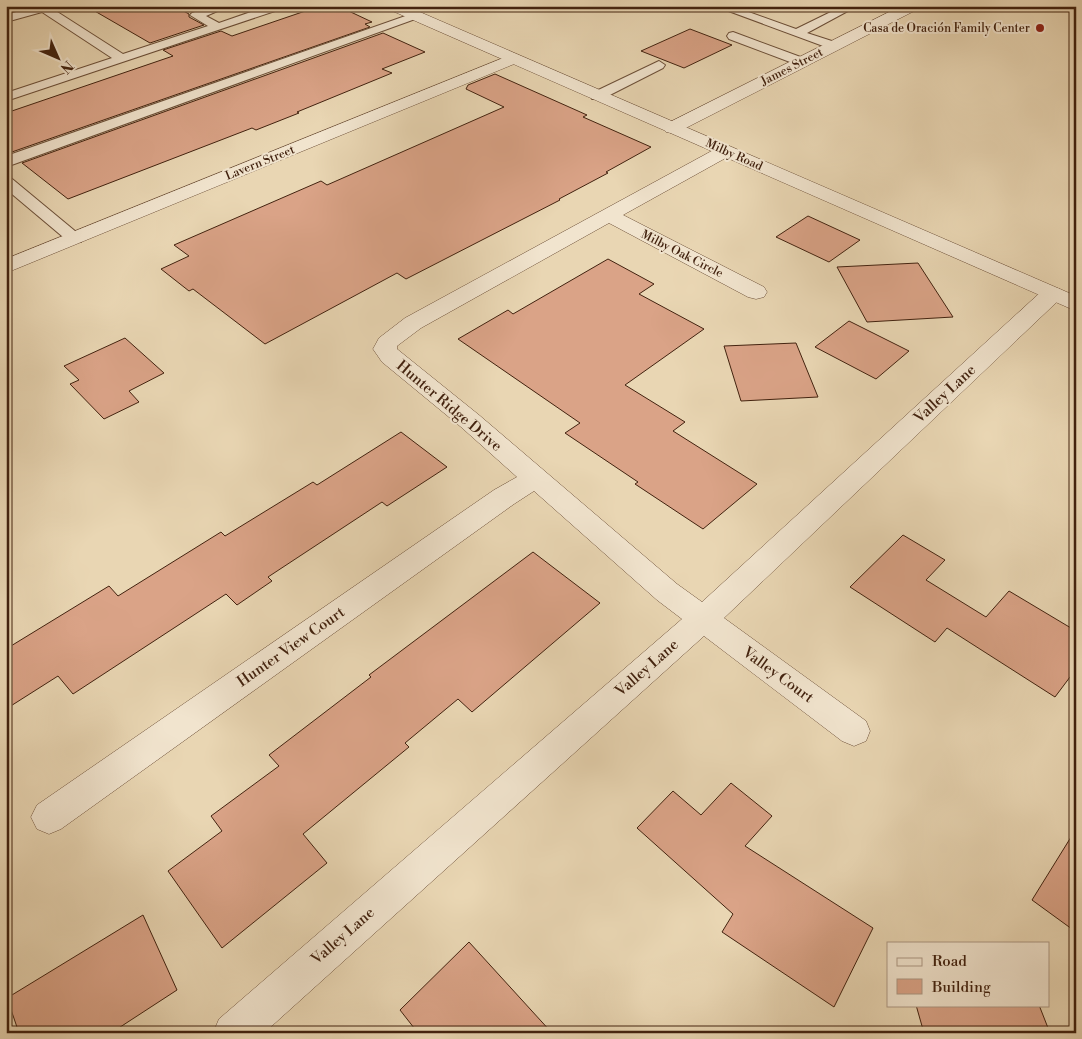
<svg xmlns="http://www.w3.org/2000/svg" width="1082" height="1039" font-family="'Libre Bodoni',serif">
<rect width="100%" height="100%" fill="#e9d6b3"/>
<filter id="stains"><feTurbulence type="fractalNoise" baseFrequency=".004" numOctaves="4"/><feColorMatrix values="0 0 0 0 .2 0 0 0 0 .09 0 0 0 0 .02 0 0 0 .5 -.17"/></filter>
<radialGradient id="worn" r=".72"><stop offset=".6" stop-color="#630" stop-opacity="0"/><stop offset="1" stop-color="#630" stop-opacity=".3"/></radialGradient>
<g fill="#daa387" stroke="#42220f">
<polygon points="86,6 174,6 189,14 189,17 204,25 150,43"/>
<polygon points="320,6 338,6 372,22 365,24 370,27 9,153 6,151 6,113 173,56 163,50 221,31 232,36"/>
<polygon points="690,29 732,45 684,68 641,51"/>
<polygon points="383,33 425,52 382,69 392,73 297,112 299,113 256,130 252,128 68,199 22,163"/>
<polygon points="495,74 587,115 583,117 651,147 606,172 608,173 559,199 560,200 406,279 397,273 265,344 193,289 189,291 161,269 189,256 174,245 321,181 327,185 504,107 466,89 468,85"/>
<polygon points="808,216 860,240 829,262 776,237"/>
<polygon points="608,259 654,284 639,294 704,329 625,385 685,422 673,431 757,484 703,529 635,484 638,482 565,433 580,423 458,339 508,310 513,314"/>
<polygon points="918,263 953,317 867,322 837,267"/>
<polygon points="849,321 909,351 876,379 815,347"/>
<polygon points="125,338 164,373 129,391 139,402 104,419 70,384 79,380 64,366"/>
<polygon points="796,343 818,397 741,401 724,346"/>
<polygon points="401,432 447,467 387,506 382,502 268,577 272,581 237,605 226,594 73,694 58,676 6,709 6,649 109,586 118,596 221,532 225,536 313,482 317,485"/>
<polygon points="903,535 945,560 926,580 986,617 1009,591 1076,631 1076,669 1055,697 947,628 935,642 850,587"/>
<polygon points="533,552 600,603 472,712 458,699 405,743 409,747 303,834 327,863 222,948 168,871 222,831 211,816 279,766 269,755 371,677 369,675"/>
<polygon points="731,783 772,816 745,846 873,928 834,1007 722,932 733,914 637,828 673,791 701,815"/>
<polygon points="1076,829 1076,932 1032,900"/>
<polygon points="143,915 177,990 111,1033 19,1033 7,998"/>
<polygon points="469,942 552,1033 418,1033 400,1010"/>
<polygon points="916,1005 1039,1005 1050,1033 924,1033"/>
</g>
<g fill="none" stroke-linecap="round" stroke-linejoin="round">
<g stroke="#6c4f38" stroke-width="2">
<g id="service">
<polygon points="37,6 48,6 123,54 208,26 190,15 192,13 212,6 229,6 206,16 219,23 268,6 285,6 284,8 6,101 6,93 112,58 42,12 6,22 6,15"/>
<polygon points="715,6 732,6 796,29 843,6 857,6 807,33 838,43 840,46 834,50"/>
<polygon points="414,13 418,14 420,16 418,18 6,167 6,157 12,154"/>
<polygon points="733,32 806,59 808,62 802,66 798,65 729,39 727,36 729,33"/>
<polygon points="659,61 665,65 663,68 602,99 592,99 591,96 592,93"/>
<polygon points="6,177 11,178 81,236 83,239 81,242 69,242 6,189"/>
</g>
</g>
<g stroke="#6c4f38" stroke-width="1">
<g id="minor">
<polygon points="901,6 920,6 918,9 678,132 672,133 666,132 663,128 666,124"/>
<polygon points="513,54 519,56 521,59 519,62 6,273 6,259"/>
<polygon points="725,146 731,147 734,151 731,155 623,215 764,287 767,292 764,297 756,299 748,297 609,223 421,328 397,346 397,349 479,415 677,584 702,602 1044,289 1052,287 1060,289 1063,294 1060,299 724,618 866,721 870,731 866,741 854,746 842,741 704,636 264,1033 213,1033 219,1019 682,619 657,600 534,491 514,504 61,829 49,834 37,829 31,817 37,805 494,490 517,477 461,427 382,362 373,349 379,338 405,318 719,147"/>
</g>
</g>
<g stroke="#6c4f38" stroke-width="1">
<polygon id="tertiary" points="386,6 406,6 1076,296 1076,311 388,9"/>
</g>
<use href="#service" fill="#f1e4ce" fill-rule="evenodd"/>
<use href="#minor" fill="#f1e4ce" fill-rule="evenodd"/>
<use href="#tertiary" fill="#f1e4ce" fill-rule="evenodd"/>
</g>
<circle fill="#8f2418" stroke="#f1e4ce" stroke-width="2" cx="1040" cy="28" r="5"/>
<g text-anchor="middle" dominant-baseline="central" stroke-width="4" stroke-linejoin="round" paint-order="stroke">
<g font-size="12" fill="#42220f" stroke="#f1e4ce" text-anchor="end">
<text x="1030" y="28">Casa de Oración Family Center</text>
</g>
<g font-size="12" fill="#42220f" stroke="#f1e4ce">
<text transform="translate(792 67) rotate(-27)">James Street</text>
<text transform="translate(734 155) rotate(24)">Milby Road</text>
<text transform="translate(260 163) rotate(-22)">Lavern Street</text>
<text transform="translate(682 254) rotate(27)">Milby Oak Circle</text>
</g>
<g font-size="15" fill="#42220f" stroke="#f1e4ce">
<text transform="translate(945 394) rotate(-43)">Valley Lane</text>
<text transform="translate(449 406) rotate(40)">Hunter Ridge Drive</text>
<text transform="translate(291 647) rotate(-35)">Hunter View Court</text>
<text transform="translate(647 668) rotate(-41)">Valley Lane</text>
<text transform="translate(778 675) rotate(36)">Valley Court</text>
<text transform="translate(343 936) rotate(-41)">Valley Lane</text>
</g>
</g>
<rect width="1082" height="1039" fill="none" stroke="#e9d6b3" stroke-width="25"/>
<rect x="8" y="8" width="1067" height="1024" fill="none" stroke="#42220f" stroke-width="2.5"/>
<rect x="12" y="12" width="1057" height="1014" fill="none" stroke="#42220f"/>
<rect x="887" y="942" width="162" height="65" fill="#f1e4ce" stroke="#ab9682"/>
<rect x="897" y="958" width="25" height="8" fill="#f1e4ce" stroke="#ab9682"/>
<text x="932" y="966" font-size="15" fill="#42220f">Road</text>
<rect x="897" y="979" width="25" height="15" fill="#daa387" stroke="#ab9682"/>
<text x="932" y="992" font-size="15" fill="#42220f">Building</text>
<g transform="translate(58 58) rotate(135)" stroke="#f1e4ce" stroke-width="4" paint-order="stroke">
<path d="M0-4L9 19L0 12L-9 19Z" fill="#42220f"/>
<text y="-8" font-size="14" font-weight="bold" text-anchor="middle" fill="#42220f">N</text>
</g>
<rect width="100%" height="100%" filter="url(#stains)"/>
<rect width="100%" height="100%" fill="url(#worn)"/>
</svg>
